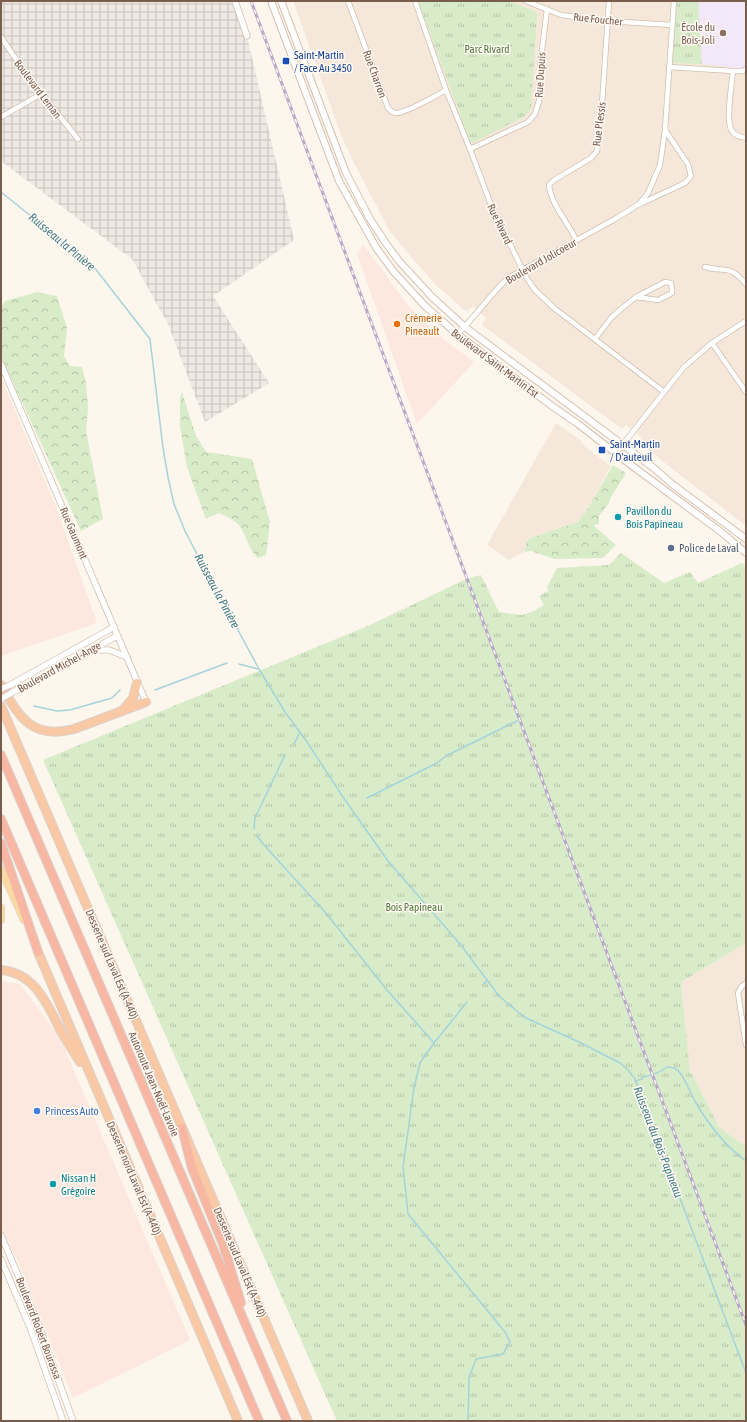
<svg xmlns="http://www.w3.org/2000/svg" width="747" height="1422" font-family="'Asap Condensed',sans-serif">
<defs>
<pattern id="industrial-grid" width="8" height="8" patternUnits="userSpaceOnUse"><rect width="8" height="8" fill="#efe9e4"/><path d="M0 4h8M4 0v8" fill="none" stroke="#c7c0bb"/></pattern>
<pattern id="forest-crowns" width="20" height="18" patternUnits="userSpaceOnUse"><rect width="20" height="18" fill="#d8ecc9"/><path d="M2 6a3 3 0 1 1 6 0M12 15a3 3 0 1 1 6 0" fill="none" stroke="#b4c2a5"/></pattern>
<pattern id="park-tufts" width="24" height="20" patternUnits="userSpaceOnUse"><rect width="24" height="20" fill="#d8ecc9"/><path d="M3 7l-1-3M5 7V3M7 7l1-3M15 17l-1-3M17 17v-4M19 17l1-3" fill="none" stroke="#b4c2a5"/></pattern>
</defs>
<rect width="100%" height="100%" fill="#fdf6ec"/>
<g fill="#f5e8da">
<polygon points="293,1 746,1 746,526 670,467 639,442 641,437 626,425 622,429 482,325 486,318 473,306 468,311 463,309 434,283 410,256 389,230 352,159 341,135"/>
<polygon points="556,423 580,440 585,447 611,466 585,513 577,522 528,539 524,552 509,560 487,545"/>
<polygon points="746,943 746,1147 719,1127 690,1070 681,982"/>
</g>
<g fill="#fde8e0">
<polygon points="363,244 408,305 437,334 474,362 417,424 357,254"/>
<polygon points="1,377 58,512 97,623 1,656"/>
<polygon points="1,981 20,984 60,1038 190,1340 73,1398 18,1262 1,1227"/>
</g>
<polygon fill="url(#industrial-grid)" points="1,1 235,1 247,36 294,240 213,296 269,383 205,422 168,324 132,259 1,161"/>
<polygon fill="#f3e8fa" points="698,1 746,1 746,65 740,68 702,64"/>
<g fill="url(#forest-crowns)">
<polygon points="37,292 57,296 67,328 64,356 70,366 82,367 86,383 88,407 86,431 103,519 81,531 1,356 1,308 5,301"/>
<path d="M182,392L196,436L206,452L252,459L270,522L266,555L258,558C249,550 248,540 242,530C238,521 227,517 219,513L206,519L187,467L180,426V398Z"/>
<polygon points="613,465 626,473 610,499 609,503 599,516 599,524 593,525 616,545 603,558 554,559 531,551 524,552 528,539 577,522 585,513"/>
</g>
<g fill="url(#park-tufts)">
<polygon points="418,1 509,1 535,11 537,16 531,108 529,112 523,117 473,143 470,141"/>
<polygon points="677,1 698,1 702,64 672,63"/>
<polygon points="621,553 664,583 690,572 698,583 742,563 746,566 746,943 681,982 690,1070 719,1127 746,1147 746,1421 337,1421 43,760 370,625 466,579 481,575 499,612 522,615 534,611 544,605 539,596 548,591 547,587 557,568 609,565"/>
</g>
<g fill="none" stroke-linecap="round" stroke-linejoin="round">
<g stroke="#a5d3da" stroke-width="1.5">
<polyline points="1,192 94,267 150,339 163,448 168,477 174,504 185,531 199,558 259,669 285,712 307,742 343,797 388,861 460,944 499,996 524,1017 579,1042 620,1063 628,1070 635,1079 746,1373"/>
<polyline points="239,664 258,669"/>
<polyline points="155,690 227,663"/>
<polyline points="34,706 57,711 70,710 112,698 120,690"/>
<polyline points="294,744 300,732"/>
<polyline points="367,798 437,763 446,756 517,721"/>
<polyline points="254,829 255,818 285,755"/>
<polyline points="257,836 264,845 325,912 387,990 434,1043"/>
<polyline points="484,984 487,980"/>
<polyline points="467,1002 434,1043 420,1063 414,1088 403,1167 408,1214 505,1332 510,1342 503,1354 476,1359 469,1378 468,1421"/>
<path d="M635,1081L642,1079L643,1077C653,1075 660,1073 667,1067C673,1067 677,1068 680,1073C687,1082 690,1093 696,1103C709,1125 725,1146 746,1161"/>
</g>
<g stroke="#d1beb0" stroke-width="6">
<g id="minor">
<path d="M348,1L388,108C390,110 392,113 396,113C405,113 436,96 446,90"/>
<polyline points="415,1 446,90 470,149 491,205 526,277 535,290 554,308 664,392"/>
<polyline points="526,1 561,15 607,21 672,25"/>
<polyline points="1,37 28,77 78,139"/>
<polyline points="669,67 733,71 742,71 746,69"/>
<path d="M733,71C732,83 725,122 732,131C735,136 741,137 746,138"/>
<polyline points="1,117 41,94"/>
<polyline points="470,149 528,122 535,114 539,101 541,58 547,9"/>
<polyline points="640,204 685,183 691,176 688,164 665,130"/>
<path d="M576,240C568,222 551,205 549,185L554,180L591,158L597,151L601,119L609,1"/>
<path d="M705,267C727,273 729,264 746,284"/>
<path d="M457,334C476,317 489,295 508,278L615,219L639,204L648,193L660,165L665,130L674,1"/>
<polyline points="595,339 611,318 621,309 636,297 665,282 671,283 672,289 672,293 658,300 636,297"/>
<polyline points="712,343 746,392"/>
<polyline points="616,453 684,367 712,343 746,321"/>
<polyline points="746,983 742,986 738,993 746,1045"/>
</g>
</g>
<g stroke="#d1beb0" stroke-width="7">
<g id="tertiary">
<polyline points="235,1 247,36"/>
<polyline points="1,364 146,702"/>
<polyline points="96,650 109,650 127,657"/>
<polyline points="10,685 114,627"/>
<polyline points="13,692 95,650 104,643 117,636"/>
<polyline points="1,1235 38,1323 73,1421"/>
<polyline points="1,1259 31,1330 63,1421"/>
</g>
</g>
<g stroke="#d6c0b0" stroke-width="8">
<g id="secondary">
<polyline points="271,1 339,181 377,249 394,272 425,306 457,334 552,406 578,424 623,459 721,532 746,553"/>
<polyline points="281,1 346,173 370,219 385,242 399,261 432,297 465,327 655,469 672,484 746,539"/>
</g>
</g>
<g stroke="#dad1cd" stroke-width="8">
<g id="primary">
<polyline points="1,869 24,920"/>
<polyline points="1,908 1,920"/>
</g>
</g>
<g stroke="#dad1cd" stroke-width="10">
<g id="trunk">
<path d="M1,685C19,717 32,740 74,729L146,702"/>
<polyline points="1,706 308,1421"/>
<polyline points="123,710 133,698 137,683"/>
<polyline points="38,952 238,1421"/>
<path d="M1,970C36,973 48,1006 62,1033C68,1043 74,1053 80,1062"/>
</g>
</g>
<g stroke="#dad1cd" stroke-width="10">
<g id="motorway">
<polyline points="1,755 287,1421"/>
<polyline points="1,819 259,1421"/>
<polyline points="1,843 38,952"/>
<polyline points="182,1128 192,1168 223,1244 241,1303"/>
</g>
</g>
<use href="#minor" stroke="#fff" stroke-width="4.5"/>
<use href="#tertiary" stroke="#fff" stroke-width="5.5"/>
<use href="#secondary" stroke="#fff" stroke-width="6"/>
<use href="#primary" stroke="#fbd9a5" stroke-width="7"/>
<use href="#trunk" stroke="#f9c8a4" stroke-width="8"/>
<use href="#motorway" stroke="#f7b7a3" stroke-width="8"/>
<g stroke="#b9a8c9" stroke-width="3">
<polyline id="rail" points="251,1 746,1325"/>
</g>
<use href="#rail" stroke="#fffaf3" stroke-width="1.5" stroke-dasharray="4.5" stroke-linecap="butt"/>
<g stroke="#d1beb0" stroke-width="7" stroke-linecap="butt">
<g id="tertiary-bridge">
<polyline points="1,689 10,685"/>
<polyline points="1,699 13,692"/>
</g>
</g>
<use href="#tertiary-bridge" stroke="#fff" stroke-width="5.5"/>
</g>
<circle fill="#8d6e63" stroke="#fffaf3" stroke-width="1.5" cx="723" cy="33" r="4"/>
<g fill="#1a4fb4" stroke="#fffaf3" stroke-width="1.5">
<rect x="282" y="57" width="8" height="8" rx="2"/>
<rect x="598" y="446" width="8" height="8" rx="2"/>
</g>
<circle fill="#e8710a" stroke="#fffaf3" stroke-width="1.5" cx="397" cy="324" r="4"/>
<g fill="#0f9aa8" stroke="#fffaf3" stroke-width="1.5">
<circle cx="618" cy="517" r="4"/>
<circle cx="53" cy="1184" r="4"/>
</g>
<circle fill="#5c6f8a" stroke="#fffaf3" stroke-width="1.5" cx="671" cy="548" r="4"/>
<circle fill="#3f7fe0" stroke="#fffaf3" stroke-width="1.5" cx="37" cy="1111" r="4"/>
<g text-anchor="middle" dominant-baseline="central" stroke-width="3" stroke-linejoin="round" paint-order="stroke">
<g font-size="11" fill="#7a5c4d" stroke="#fffaf3">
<text transform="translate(598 19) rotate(6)">Rue Foucher</text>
<text transform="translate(375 74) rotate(70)">Rue Charron</text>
<text transform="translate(540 75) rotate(-86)">Rue Dupuis</text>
<text transform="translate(38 89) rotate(53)">Boulevard Leman</text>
<text transform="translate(599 124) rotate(-83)">Rue Plessis</text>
<text transform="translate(500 224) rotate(64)">Rue Rivard</text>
<text transform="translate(541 261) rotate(-30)">Boulevard Jolicoeur</text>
<text transform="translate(495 363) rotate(37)">Boulevard Saint-Martin Est</text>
<text transform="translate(74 533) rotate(67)">Rue Gaumont</text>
<text transform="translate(59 667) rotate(-29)">Boulevard Michel-Ange</text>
<text transform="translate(112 964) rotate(67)">Desserte sud Laval Est (A-440)</text>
<text transform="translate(154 1084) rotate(67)">Autoroute Jean-Noël-Lavoie</text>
<text transform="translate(134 1178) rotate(67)">Desserte nord Laval Est (A-440)</text>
<text transform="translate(240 1262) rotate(67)">Desserte sud Laval Est (A-440)</text>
<text transform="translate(39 1328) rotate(69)">Boulevard Robert Bourassa</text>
</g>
<g font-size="11" fill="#785e54" stroke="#fffaf3" text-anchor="end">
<text x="715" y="27">École du<tspan x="715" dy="13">Bois-Joli</tspan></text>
</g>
<g font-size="11" fill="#537a41" stroke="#fffaf3">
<text x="487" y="49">Parc Rivard</text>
<text x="414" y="907">Bois Papineau</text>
</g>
<g font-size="11" fill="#164399" stroke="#fffaf3" text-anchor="start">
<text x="294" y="55">Saint-Martin<tspan x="294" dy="13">/ Face Au 3450</tspan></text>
<text x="610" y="444">Saint-Martin<tspan x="610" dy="13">/ D'auteuil</tspan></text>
</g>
<g font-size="11" fill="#c56008" stroke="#fffaf3" text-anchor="start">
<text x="405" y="318">Crémerie<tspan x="405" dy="13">Pineault</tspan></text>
</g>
<g font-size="11" fill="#0d838f" stroke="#fffaf3" text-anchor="start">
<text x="626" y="511">Pavillon du<tspan x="626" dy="13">Bois Papineau</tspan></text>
<text x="61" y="1178">Nissan H<tspan x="61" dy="13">Grégoire</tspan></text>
</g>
<g font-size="11" fill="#4e5e75" stroke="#fffaf3" text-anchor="start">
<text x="679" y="548">Police de Laval</text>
</g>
<g font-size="11" fill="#366cbe" stroke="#fffaf3" text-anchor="start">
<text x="45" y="1111">Princess Auto</text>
</g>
<g font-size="12" font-style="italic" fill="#437c86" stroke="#fffaf3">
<text transform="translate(62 242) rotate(40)">Ruisseau la Pinière</text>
<text transform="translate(217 591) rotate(62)">Ruisseau la Pinière</text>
<text transform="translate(658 1142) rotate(69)">Ruisseau du Bois-Papineau</text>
</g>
</g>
<rect width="747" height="1422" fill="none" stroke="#7a5c4d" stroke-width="4"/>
</svg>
